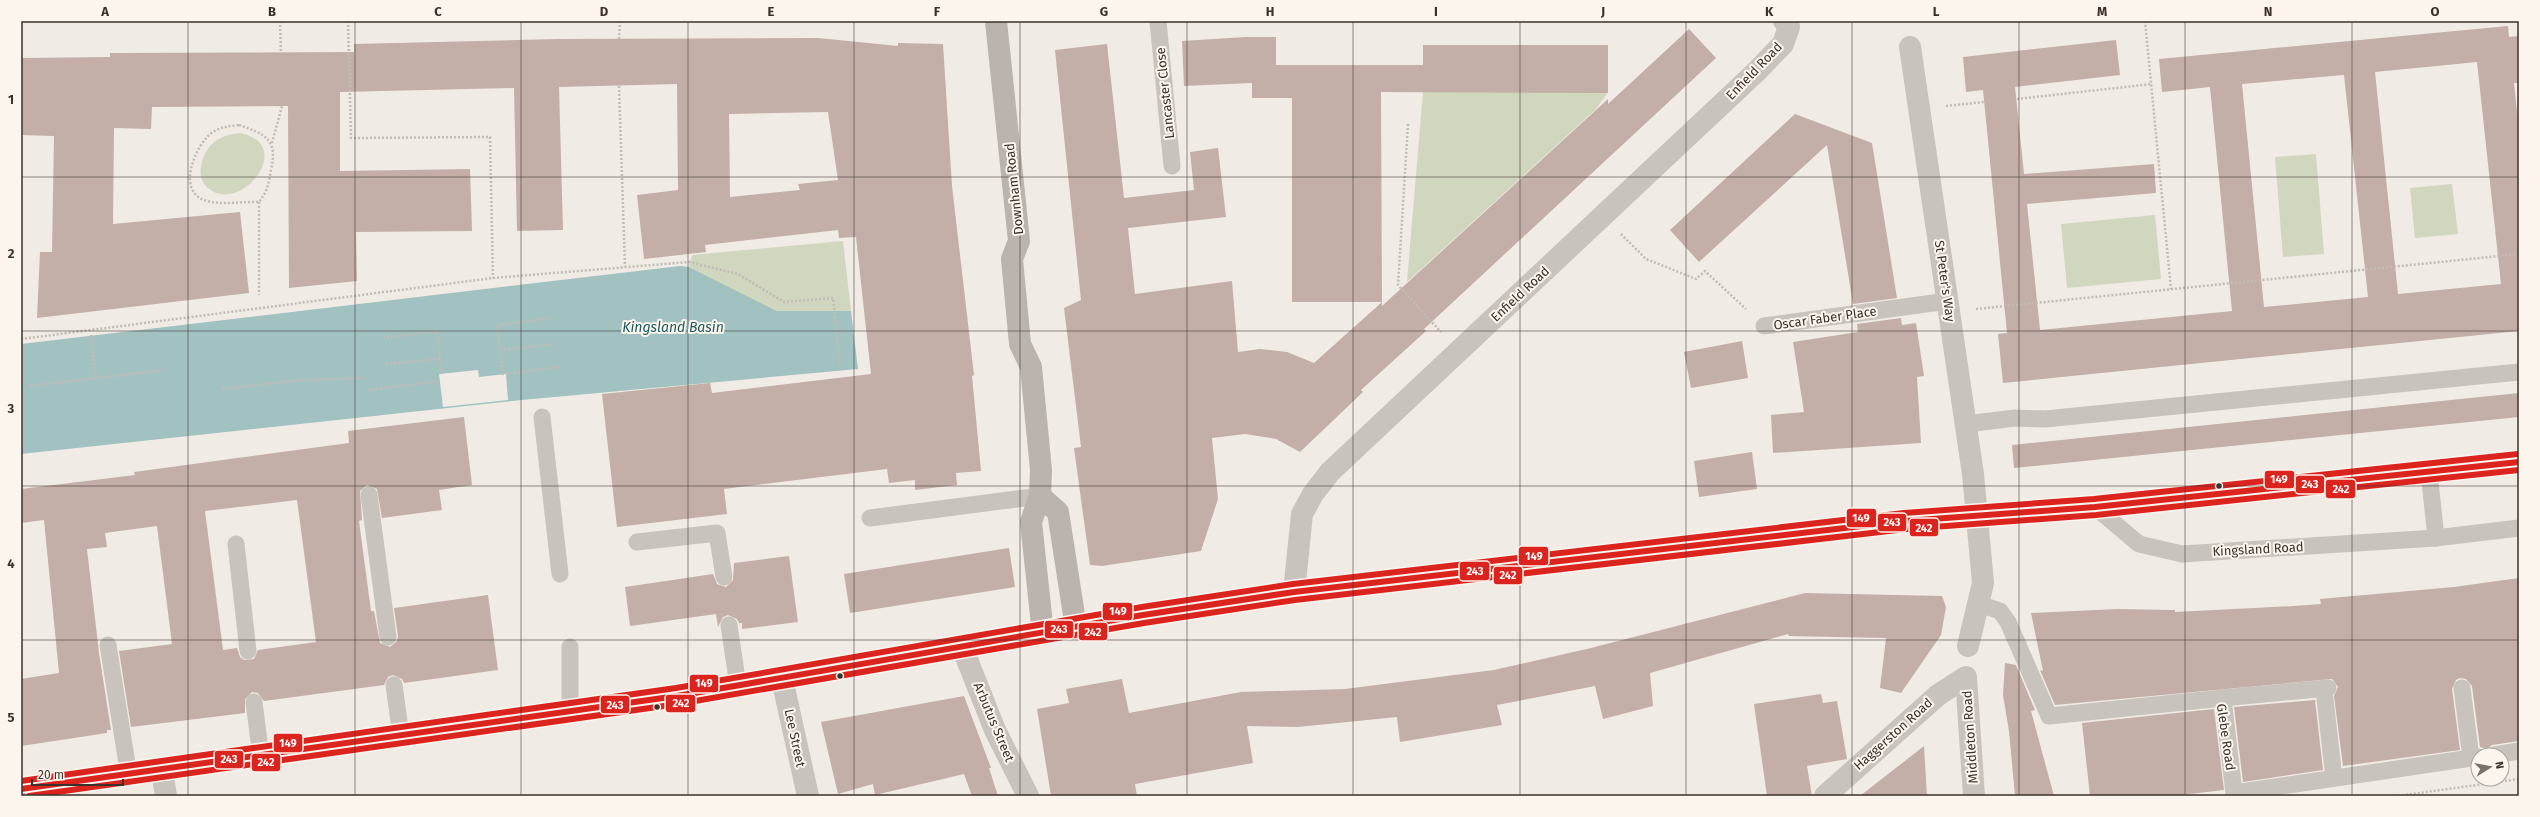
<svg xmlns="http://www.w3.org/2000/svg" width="2540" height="817" font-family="'Fira Sans',sans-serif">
<rect width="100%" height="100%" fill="#f0ebe5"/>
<g fill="#d1d6bf">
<polygon points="1423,92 1608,92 1596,109 1407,282"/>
<path d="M240,133C297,144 241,216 208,188C194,176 202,152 214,142C222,136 231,134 240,133Z"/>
<polygon points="2316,154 2324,254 2283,257 2275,157"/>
<polygon points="2452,184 2458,234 2415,238 2410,188"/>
<polygon points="2155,215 2161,279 2067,288 2061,224"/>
<polygon points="843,241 851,311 777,311 689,267 692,255"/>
</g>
<polygon fill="#a1c2c1" points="680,266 689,267 777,311 851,311 858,369 522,400 21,454 21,344"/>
<polygon fill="#f0ebe5" points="478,370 479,377 506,374 508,400 443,407 439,374"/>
<g fill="#c3afa7" fill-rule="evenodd">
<path d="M2508,26L2509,37L2519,36V83H2514L2519,131V331L2003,383L1998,334L2007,333L1983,90L1966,92L1963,57L2116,40L2120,75L2015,87L2024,174L2154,164L2156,193L2027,204L2040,330L2232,311L2210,87L2162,92L2159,59ZM2477,62L2501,284L2398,294L2375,72ZM2344,75L2368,297L2264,307L2242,84Z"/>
<polygon points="1689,29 1716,58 1424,329 1426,331 1361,390 1363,392 1300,452 1276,439 1245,434 1212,438 1218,499 1201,551 1102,566 1090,565 1074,448 1081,447 1064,308 1081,300 1055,50 1107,44 1124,198 1194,190 1190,152 1218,148 1226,217 1128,228 1135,294 1232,281 1238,352 1260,349 1287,352 1314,363 1382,302 1382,306 1608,99 1608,104"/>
<polygon points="1246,37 1276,37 1276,65 1423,65 1423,45 1608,45 1608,93 1381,92 1382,302 1292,302 1292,98 1252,98 1252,83 1184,86 1182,41"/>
<path d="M818,38L898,46V43L943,44L952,186L974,375L972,376L981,471L956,473L957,485L915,490V480L889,483L887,469L724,489L727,514L617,527L602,394L710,383L712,393L871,374L856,237L839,238L838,230L705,245L706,252L644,259L637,195L678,190L677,84L559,87L563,230L517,231L514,88L340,92V171L470,169L472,231L356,232L357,281L289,288L288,106L152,107L151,129L114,128L113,224L240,212L249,293L37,318L40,252H52L54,136L21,135V58L110,57V53L354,52V44L558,39ZM828,112L838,180L798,184L800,190L730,197L729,114Z"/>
<polygon points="1795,114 1872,143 1897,298 1853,304 1827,145 1699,262 1670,230"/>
<polygon points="1901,318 1902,325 1916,323 1924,376 1917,377 1921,443 1773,453 1771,415 1804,412 1793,342 1858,332 1857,324"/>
<polygon points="1742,341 1748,378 1691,388 1684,352"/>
<polygon points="2519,393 2519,417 2014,468 2012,445"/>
<path d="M464,417L472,485L439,490L442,510L382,518L377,489L367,485L360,491L362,520L359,521L371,611H374L380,643L390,647L397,641L398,636L394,608L488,595L498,670L404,683L402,679L393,675L388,677L384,685L264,701L258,693L252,692L245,699V713L131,727L119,651L172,644L157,526L105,533L107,547L87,549L99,653L111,730H107V733L21,746V679L59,673L44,520L21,523V489L135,475L134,472L349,443L348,431ZM297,500L316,642L258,650L254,659L244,660L240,657L237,648L223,650L205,511Z"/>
<polygon points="1752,452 1757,489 1699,497 1694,461"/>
<polygon points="1009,548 1015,587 850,613 844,574"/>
<polygon points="789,556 798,622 742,629 742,623 739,623 737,619 728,615 723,617 718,627 716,614 630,626 625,587 713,574 717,584 726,587 733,580 734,563"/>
<polygon points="2519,578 2519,741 2492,745 2487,749 2480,747 2472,686 2466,679 2460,678 2456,680 2452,689 2460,750 2343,766 2334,696 2338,687 2332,679 2055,705 2040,670 2043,671 2031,613 2118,609 2175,610 2175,612 2294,606 2321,604 2320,599 2454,587"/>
<polygon points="1805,593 1942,596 1946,607 1941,635 1901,693 1880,688 1886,638 1789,636 1788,634 1650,673 1653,706 1603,719 1595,686 1497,705 1502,725 1400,742 1397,717 1298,727 1247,726 1253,763 1135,784 1137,796 1051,796 1037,709 1069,703 1066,689 1122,679 1129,713 1241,692 1345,689 1494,670 1591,648"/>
<polygon points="2005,663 2016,665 2035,710 2031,711 2054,796 2015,796 2009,731 2003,695"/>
<polygon points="1821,694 1823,703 1837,701 1847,759 1807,766 1812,796 1767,796 1754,704"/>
<polygon points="964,696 991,768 989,768 998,796 972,796 964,774 875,795 873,784 838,794 821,722"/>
<polygon points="2315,700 2323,770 2243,782 2234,707"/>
<polygon points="2214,709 2224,790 2172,796 2090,796 2082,723"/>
<polygon points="1924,746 1927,796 1860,796"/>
</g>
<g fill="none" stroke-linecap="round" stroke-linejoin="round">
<g stroke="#c2bbb6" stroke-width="2.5" stroke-dasharray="2 2" stroke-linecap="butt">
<polyline points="280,21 281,53"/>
<polyline points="348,21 351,138 490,137 493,278"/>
<polyline points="2145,21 2171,289"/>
<polyline points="619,39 620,21"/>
<polyline points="619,86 625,267"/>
<polyline points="2017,99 2152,84"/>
<polyline points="1946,106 1984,102"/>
<polyline points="1408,124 1398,285 1441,332"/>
<path d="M239,125C266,134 278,140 271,170C269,183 267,192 259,202C243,201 220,206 204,200C176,190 196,143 213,132C221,127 229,126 239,125Z"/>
<polyline points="272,143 282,106"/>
<polyline points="259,202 259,295"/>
<polyline points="1621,234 1646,259 1696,279 1705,271 1746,309"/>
<polyline points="1976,309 2519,254"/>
<polyline points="91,335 96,378"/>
<polyline points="383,338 437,331 442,374"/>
<polyline points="21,339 493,278 689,262 738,274 784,302 833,298 840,365"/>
<polyline points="500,350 555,344"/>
<polyline points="386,364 440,359"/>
<polyline points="506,374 559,367"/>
<polyline points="503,375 497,325 551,318"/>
<polyline points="30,386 165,370"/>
<polyline points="222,389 302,380 365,378"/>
<polyline points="368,390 440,381"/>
<polyline points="2398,796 2519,779"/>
</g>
<g stroke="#c9c3be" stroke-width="17">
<polyline points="1158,21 1172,166"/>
<polyline points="1764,326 1948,301"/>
<polyline points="542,417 560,574"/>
<polyline points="1966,424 2015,418 2045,419 2519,372"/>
<polyline points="2429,472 2436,538"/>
<polyline points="369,495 388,637"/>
<polyline points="2095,507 2139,544 2182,554 2436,538 2519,528"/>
<polyline points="870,518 1040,496"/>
<polyline points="637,542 717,533 724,577"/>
<polyline points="236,544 248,651"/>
<polyline points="1979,604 2000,611 2008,622 2049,716 2223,698 2234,793 2478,757"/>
<polyline points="729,625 738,686"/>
<polyline points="108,645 129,776"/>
<polyline points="570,647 570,711"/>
<polyline points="394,685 401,736"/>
<polyline points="2462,688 2471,758"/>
<polyline points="2223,698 2328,688"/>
<polyline points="2325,699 2334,778"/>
<polyline points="254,702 261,757"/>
<polyline points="2494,755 2519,751"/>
</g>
<g stroke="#c9c3be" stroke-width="22">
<polyline points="1910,47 1973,474 1983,583 1968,646"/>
<polyline points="1294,592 1302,514 1313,494 1330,472 1757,71 1783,44 1789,27 1784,21"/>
<polyline points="962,647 995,730 1028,796"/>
<polyline points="782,679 808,796"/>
<polyline points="162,771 166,796"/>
<polyline points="1825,796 1938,695 1966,677 1974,796"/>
</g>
<g stroke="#bab3ae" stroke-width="22">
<polyline points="996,21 1019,241 1012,259 1020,344 1031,367 1041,470 1040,496 1031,522 1043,634"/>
<polyline points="1040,496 1058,512 1076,628"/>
</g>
<polyline stroke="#afaaa4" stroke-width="22" points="21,789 677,696 1143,615 1294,592 1905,521 2095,507 2519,462"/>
<g stroke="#fbf5ee" stroke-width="9">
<polyline id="bus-1" points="21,789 677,696 1143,615 1294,592 1905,521 2095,507 2519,462"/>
</g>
<g stroke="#fbf5ee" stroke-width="9">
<polyline id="bus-2" points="29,796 678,704 1144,623 1295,600 1906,529 2096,515 2519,470"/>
</g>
<g stroke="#fbf5ee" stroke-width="9">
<polyline id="bus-3" points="21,781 676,688 1142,607 1293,584 1904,513 2094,499 2518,454"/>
</g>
<use href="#bus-1" stroke="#dc241f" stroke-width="6"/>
<use href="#bus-2" stroke="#dc241f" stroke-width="6"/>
<use href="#bus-3" stroke="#dc241f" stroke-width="6"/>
</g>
<path fill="none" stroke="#3b302b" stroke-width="1" stroke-opacity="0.55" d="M188,21V796M355,21V796M521,21V796M688,21V796M854,21V796M1020,21V796M1187,21V796M1353,21V796M1520,21V796M1686,21V796M1852,21V796M2019,21V796M2185,21V796M2352,21V796M21,177H2519M21,331H2519M21,486H2519M21,640H2519"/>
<g fill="#3b302b" stroke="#fbf5ee" stroke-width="1.5">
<circle cx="2219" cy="486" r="3.5"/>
<circle cx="840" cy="676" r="3.5"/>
<circle cx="657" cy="707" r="3.5"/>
</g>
<g text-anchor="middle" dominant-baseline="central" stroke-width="4" stroke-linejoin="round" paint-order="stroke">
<g font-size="13" fill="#3b302b" stroke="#fbf5ee">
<text transform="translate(1754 71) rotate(-46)">Enfield Road</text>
<text transform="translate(1165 93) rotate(-96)">Lancaster Close</text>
<text transform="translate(1014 189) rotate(-96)">Downham Road</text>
<text transform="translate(1945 281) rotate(82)">St Peter's Way</text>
<text transform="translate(1520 294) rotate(-43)">Enfield Road</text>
<text transform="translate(1825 318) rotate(-8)">Oscar Faber Place</text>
<text transform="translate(2258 549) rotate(-3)">Kingsland Road</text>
<text transform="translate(994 722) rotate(67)">Arbutus Street</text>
<text transform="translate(1893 734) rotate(-42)">Haggerston Road</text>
<text transform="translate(1970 737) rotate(-94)">Middleton Road</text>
<text transform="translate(2226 737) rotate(82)">Glebe Road</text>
<text transform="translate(795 738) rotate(78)">Lee Street</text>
</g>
<g font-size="14" font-style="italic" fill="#1f5a5e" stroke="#fbf5ee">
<text x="673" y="327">Kingsland Basin</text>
</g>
</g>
<g stroke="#fbf5ee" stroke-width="1.5">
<rect x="2264" y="470" width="31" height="19" rx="4" fill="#dc241f"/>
<rect x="2295" y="475" width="30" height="19" rx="4" fill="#dc241f"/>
<rect x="2325" y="479" width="31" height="20" rx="4" fill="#dc241f"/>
<rect x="1846" y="508" width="31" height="20" rx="4" fill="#dc241f"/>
<rect x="1877" y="513" width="30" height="19" rx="4" fill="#dc241f"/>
<rect x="1909" y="518" width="30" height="19" rx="4" fill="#dc241f"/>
<rect x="1518" y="546" width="31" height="20" rx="4" fill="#dc241f"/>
<rect x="1459" y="561" width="31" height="20" rx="4" fill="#dc241f"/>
<rect x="1493" y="566" width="30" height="19" rx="4" fill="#dc241f"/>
<rect x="1102" y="602" width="31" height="19" rx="4" fill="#dc241f"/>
<rect x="1044" y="620" width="30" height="19" rx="4" fill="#dc241f"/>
<rect x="1078" y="622" width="30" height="19" rx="4" fill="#dc241f"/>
<rect x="689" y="674" width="30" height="19" rx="4" fill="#dc241f"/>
<rect x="665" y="694" width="31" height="19" rx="4" fill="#dc241f"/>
<rect x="600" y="695" width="30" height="19" rx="4" fill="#dc241f"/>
<rect x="273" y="733" width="30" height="20" rx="4" fill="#dc241f"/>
<rect x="214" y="750" width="30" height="19" rx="4" fill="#dc241f"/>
<rect x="251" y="753" width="30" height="19" rx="4" fill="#dc241f"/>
</g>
<g font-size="11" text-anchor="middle" font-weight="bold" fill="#fff">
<text x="2279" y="483">149</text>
<text x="2310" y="488">243</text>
<text x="2341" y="493">242</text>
<text x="1861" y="522">149</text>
<text x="1892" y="526">243</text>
<text x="1924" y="532">242</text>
<text x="1534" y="560">149</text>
<text x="1475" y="575">243</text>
<text x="1508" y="579">242</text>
<text x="1118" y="615">149</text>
<text x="1059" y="633">243</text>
<text x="1093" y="636">242</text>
<text x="704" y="687">149</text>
<text x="681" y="707">242</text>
<text x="615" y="709">243</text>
<text x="288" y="747">149</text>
<text x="229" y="763">243</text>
<text x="266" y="766">242</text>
</g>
<rect width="2540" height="817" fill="none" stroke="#fbf5ee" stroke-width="44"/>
<g transform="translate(2490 767) rotate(79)"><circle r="19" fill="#fbf5ee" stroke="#aea6a0"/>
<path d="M0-3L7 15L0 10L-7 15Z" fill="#7a716c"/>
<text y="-6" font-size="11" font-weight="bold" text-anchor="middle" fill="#3b302b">N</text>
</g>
<path d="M32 779v6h91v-6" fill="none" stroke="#3b302b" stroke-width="2"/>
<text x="38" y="779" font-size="12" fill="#3b302b" stroke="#fbf5ee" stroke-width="3" paint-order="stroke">20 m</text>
<rect x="22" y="22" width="2496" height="773" fill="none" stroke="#3b302b" stroke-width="1.5"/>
<g font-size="13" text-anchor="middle" font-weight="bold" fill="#3b302b">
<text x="105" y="16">A</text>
<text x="272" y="16">B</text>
<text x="438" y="16">C</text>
<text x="604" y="16">D</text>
<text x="771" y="16">E</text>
<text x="937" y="16">F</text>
<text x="1104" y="16">G</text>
<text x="1270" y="16">H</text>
<text x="1436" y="16">I</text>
<text x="1603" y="16">J</text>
<text x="1769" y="16">K</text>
<text x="1936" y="16">L</text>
<text x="2102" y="16">M</text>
<text x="2268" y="16">N</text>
<text x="2435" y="16">O</text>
<text x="11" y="104">1</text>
<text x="11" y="258">2</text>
<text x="11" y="413">3</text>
<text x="11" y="568">4</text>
<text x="11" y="722">5</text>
</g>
</svg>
